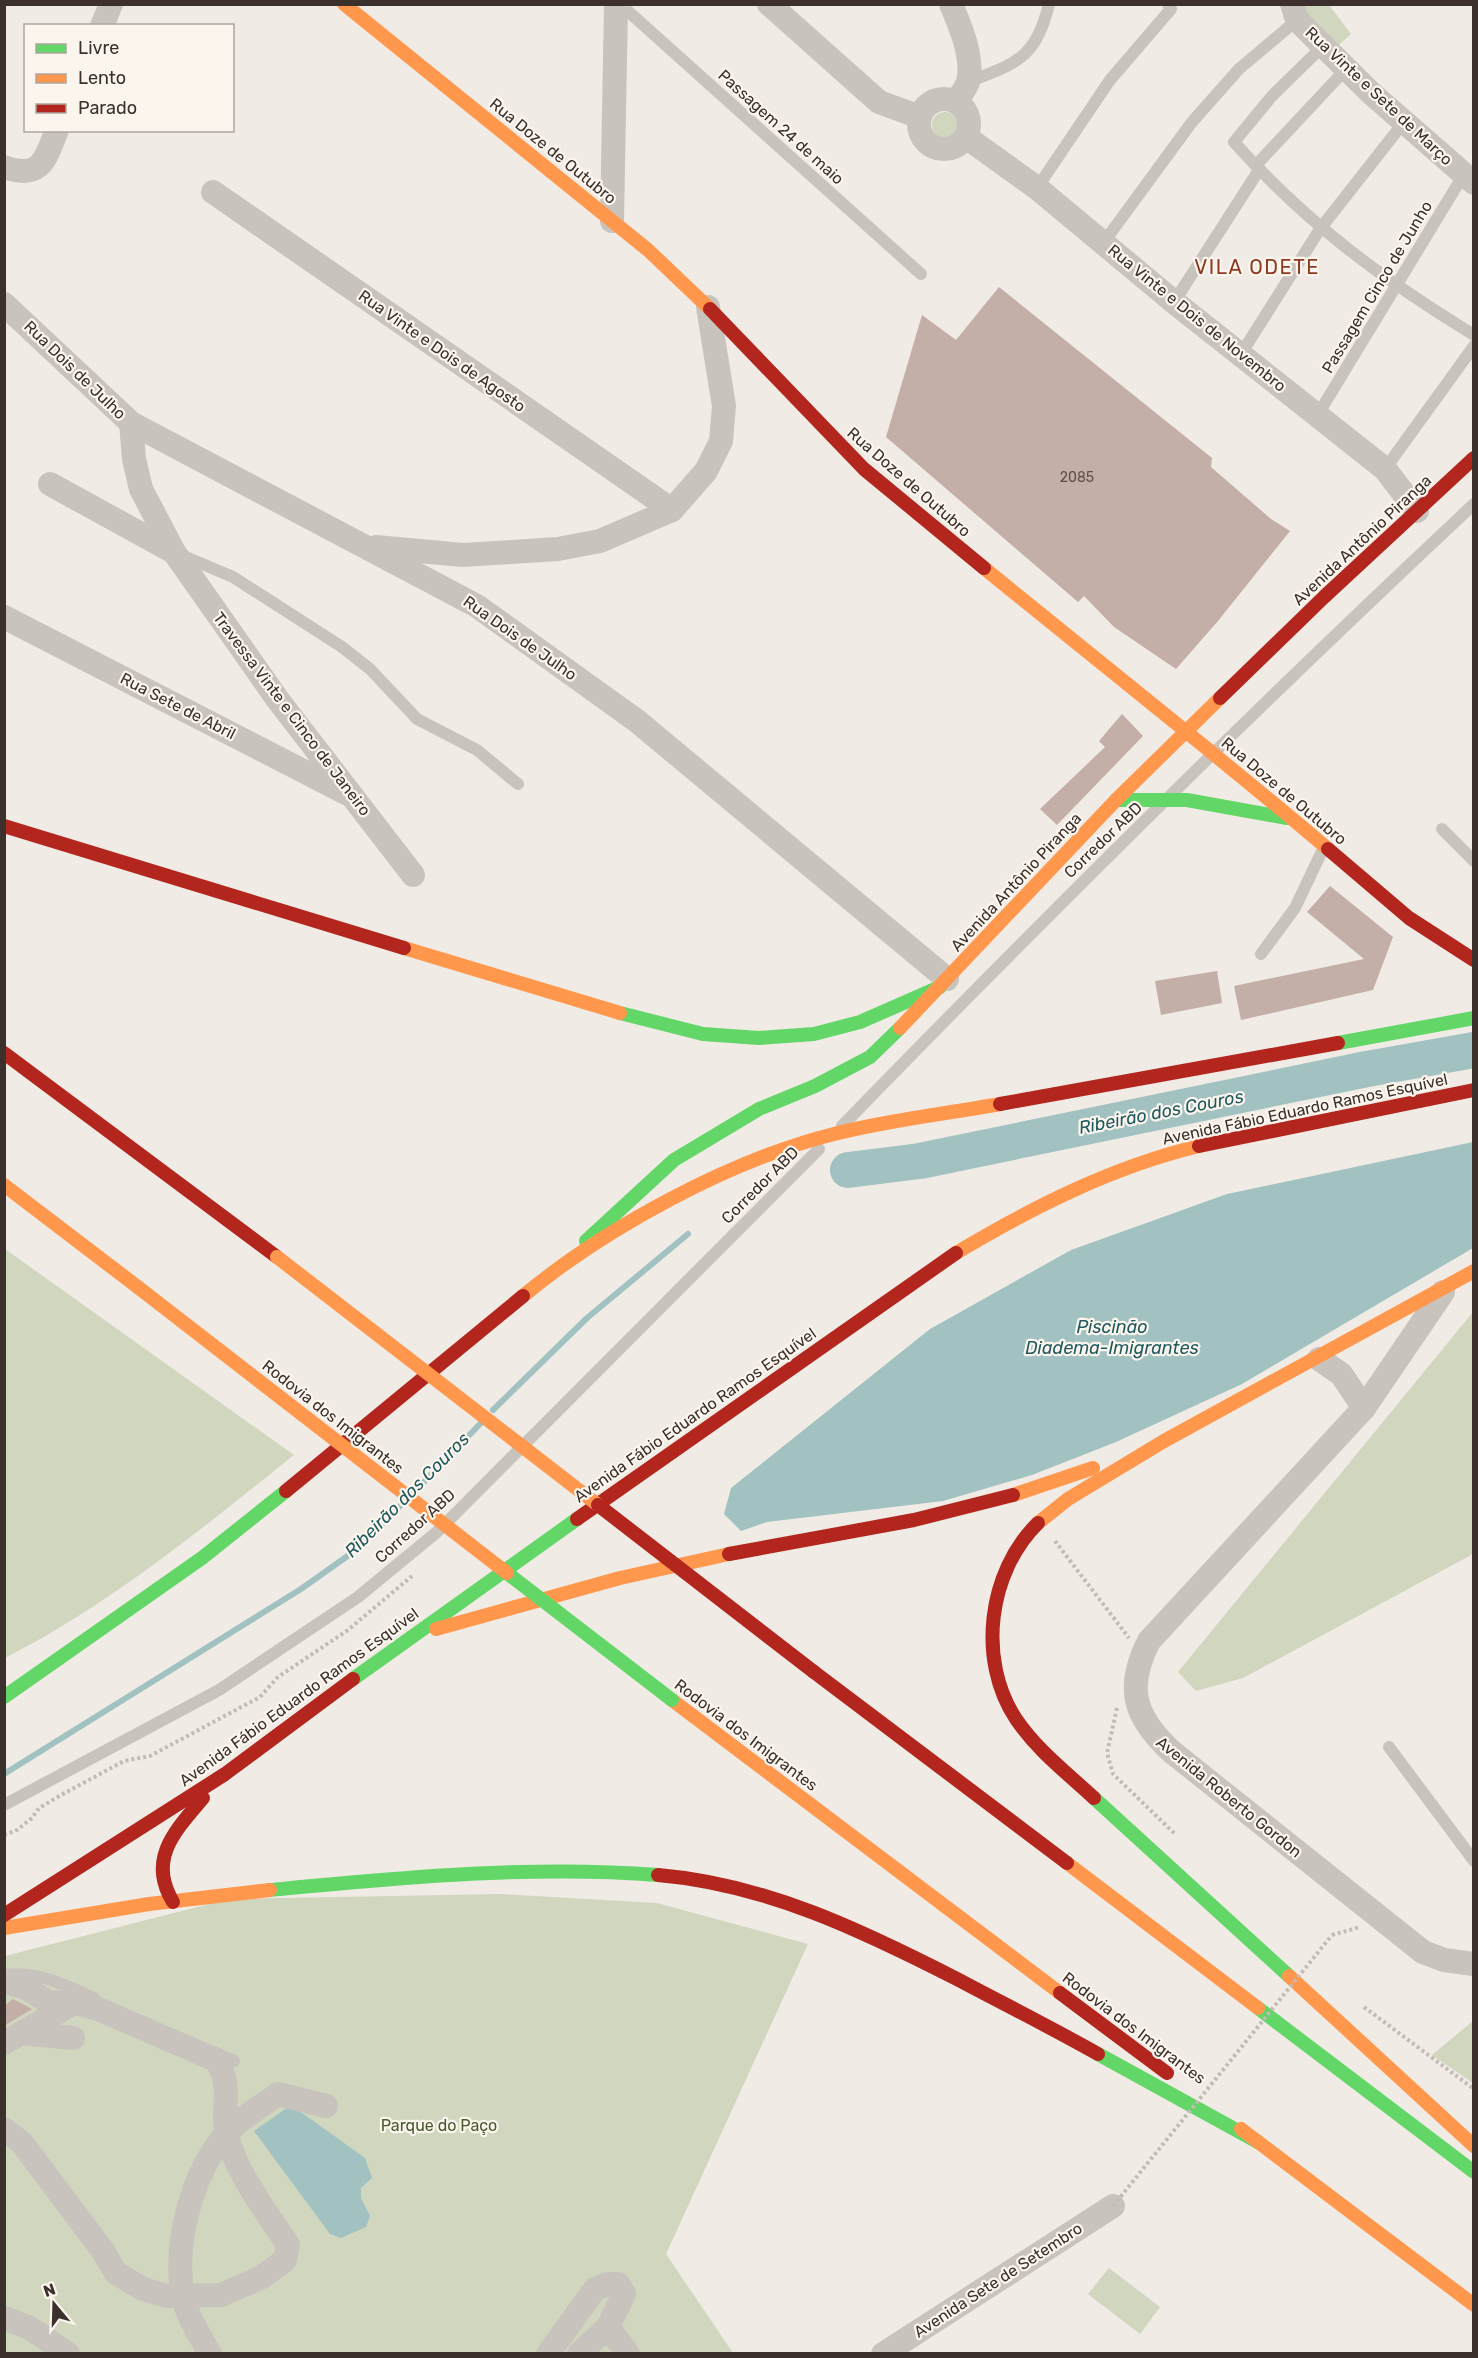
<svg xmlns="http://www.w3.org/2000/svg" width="1478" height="2358" font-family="Rubik,sans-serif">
<rect width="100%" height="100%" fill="#f0ebe5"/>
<g fill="#d1d6bf">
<polygon points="1300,5 1329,5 1351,34 1333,50"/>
<circle cx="945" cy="125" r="13"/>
<path d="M5,1249L294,1455C203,1528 109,1605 5,1658Z"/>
<polygon points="1473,1312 1473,1554 1243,1678 1196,1691 1178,1672"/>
<polygon points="501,1894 657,1903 808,1944 666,2254 733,2353 5,2354 5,1956 229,1899"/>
<polygon points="1473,2021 1473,2083 1432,2055"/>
<polygon points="1109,2268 1160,2307 1140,2334 1088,2294"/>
</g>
<g fill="#a1c2c1">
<polygon points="1473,1142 1473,1248 1242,1384 1116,1442 1032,1475 943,1501 767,1522 741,1531 724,1514 731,1488 930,1329 1071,1250 1227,1194"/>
<polygon points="291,2105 365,2158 372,2178 361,2188 361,2198 370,2216 366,2227 341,2238 330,2234 254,2131"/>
</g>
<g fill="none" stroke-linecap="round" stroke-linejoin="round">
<g stroke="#a1c2c1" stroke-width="6">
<polyline points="493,1410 587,1318 688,1234"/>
<polyline points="416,1490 480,1424"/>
<polyline points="4,1774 301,1589 356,1550 402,1504"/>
</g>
<polyline stroke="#a1c2c1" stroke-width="36" points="848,1170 920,1161 1367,1069 1474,1050"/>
</g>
<g fill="#c3afa7">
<polygon points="999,287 1212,458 1211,467 1271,519 1290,531 1218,621 1176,669 1114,627 1084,596 1078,602 886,437 922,315 956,340"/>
<polygon points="1122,714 1143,736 1057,825 1040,809 1105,747 1099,741"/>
<polygon points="1330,886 1393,937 1373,990 1241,1020 1234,986 1364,959 1307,912"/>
<polygon points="1217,971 1222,1003 1161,1015 1155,981"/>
<polygon points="13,1999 32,2009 4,2026 4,2006"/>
</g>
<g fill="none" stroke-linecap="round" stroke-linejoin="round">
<g stroke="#c2bbb6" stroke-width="4" stroke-dasharray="3 3" stroke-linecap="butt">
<polyline points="1055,1541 1129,1638"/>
<polyline points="1117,1708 1107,1753 1113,1774 1175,1834"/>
<polyline points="4,1835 17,1830 32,1818 39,1808 63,1794 124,1761 150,1756 260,1697 278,1677 348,1630 412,1576"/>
<polyline points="1332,1935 1360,1927"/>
<polyline points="1364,2007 1474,2089"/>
</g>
<g stroke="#c9c3be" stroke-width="12">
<polyline points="620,4 921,274"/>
<path d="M1323,46L1272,96L1234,142C1306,223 1381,278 1474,335"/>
<path d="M968,82C1016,63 1036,59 1049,4"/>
<polyline points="1037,188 1110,80 1171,9 1168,4"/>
<polyline points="1104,242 1192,122 1239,69 1297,20"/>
<polyline points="1174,302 1259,170 1258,163 1346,69"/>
<polyline points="1241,354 1320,229 1404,122"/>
<polyline points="1317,416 1464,174"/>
<polyline points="1385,469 1474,346"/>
<polyline points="181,555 233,577 342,647 370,669 417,719 477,750 518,784"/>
<polyline points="1442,829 1474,861"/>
<polyline points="1261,954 1295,908 1324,847"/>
<path d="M842,1126C1048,914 1258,706 1474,504"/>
<polyline points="1389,1747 1474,1861"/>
<polyline points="4,1805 219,1690 358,1597 437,1532 819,1149"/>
<path d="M4,1975C38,1971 65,1985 94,1998"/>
<polyline points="214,2052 234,2061"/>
</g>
<g stroke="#c9c3be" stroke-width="24">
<polyline points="769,4 879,102 920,117"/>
<path d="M951,4C960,26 974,57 968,82C966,88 960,96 956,102"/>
<polyline points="1292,4 1297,20 1371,93 1474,183"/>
<polyline points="102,26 111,4"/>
<circle cx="944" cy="124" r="25"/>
<polyline points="966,137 1037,188 1174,302 1385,469 1417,511"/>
<path d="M4,167C41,180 45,160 57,130"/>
<polyline points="213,192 672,510"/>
<polyline points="612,221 616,4"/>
<polyline points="4,304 131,423 477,606 637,721 947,979"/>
<polyline points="131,423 134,459 141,489 174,552 278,700 413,875"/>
<polyline points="50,484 172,551"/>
<polyline points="376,547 463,555 558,549 600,541 672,510 706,471 721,441 724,406 708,307"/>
<polyline points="4,617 346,793"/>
<path d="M1443,1292L1364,1408L1149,1641C1125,1688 1134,1717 1172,1752L1423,1952L1444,1960L1474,1964"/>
<polyline points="1319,1359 1341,1374 1364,1408"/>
<polyline points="4,1982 26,1988 48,2002 74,2003"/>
<polyline points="21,2033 73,2038"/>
<path d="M4,2043L74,2003L96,2008L216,2060C235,2088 219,2111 228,2140C240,2178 267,2213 288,2245L285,2260L262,2277L221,2295L167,2296L143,2289L116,2273L103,2251L22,2143L4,2129"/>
<polyline points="4,2318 30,2328 68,2354"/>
<path d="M210,2354C200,2335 187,2317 183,2296C173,2244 192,2172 227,2133C240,2118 262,2106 278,2094L326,2106"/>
<polyline points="548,2354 595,2289 608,2284 618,2284 624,2294 608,2327 628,2354"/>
<polyline points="579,2354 608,2327"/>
<polyline points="883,2354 1113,2206"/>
</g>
<g stroke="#63d668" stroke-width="14">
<polyline points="1116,800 1187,800 1287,818"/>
<polyline points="620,1013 703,1034 759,1038 814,1034 860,1022 940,987"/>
<polyline points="1338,1043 1474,1018"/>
<polyline points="586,1241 674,1160 759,1109 815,1086 870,1057 900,1028"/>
<polyline points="353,1679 577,1519"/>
<polyline points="4,1697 202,1558 286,1491"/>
<polyline points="1094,1798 1289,1976"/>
<path d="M270,1890C399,1878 529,1865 658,1875"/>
<polyline points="1258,2008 1474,2172"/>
<polyline points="1098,2054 1258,2142"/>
</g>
<g stroke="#ff974d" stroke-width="14">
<polyline points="344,4 648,250 710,309"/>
<path d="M984,568C1099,662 1215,753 1328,849"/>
<polyline points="404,948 620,1013"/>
<polyline points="900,1028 1116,800 1220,698"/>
<polyline points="4,1185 139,1288"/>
<path d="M956,1253C1033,1207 1112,1167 1199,1146"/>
<path d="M523,1296C605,1228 730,1160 834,1134C888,1120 945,1114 1000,1104"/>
<polyline points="1013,1495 1093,1468"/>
<polyline points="1038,1523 1068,1499 1164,1441 1474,1271"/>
<polyline points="436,1629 620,1578 729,1554"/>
<polyline points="672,1700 1060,1993"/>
<polyline points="1067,1863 1258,2008"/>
<polyline points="4,1928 149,1904 270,1890"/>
<polyline points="1289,1976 1474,2146"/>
<polyline points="1241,2129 1474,2305"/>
</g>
<g stroke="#b3261e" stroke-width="14">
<polyline points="710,309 864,469 984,568"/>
<polyline points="1220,698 1324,597 1474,458"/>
<polyline points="4,826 404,948"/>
<polyline points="1328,849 1409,918 1474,960"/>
<polyline points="4,1053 277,1257"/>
<polyline points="1000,1104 1338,1043"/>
<polyline points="1199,1146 1474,1090"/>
<polyline points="286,1491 523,1296"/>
<polyline points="577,1519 956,1253"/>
<path d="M1038,1523C988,1572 977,1660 1016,1719C1037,1750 1067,1773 1094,1798"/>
<polyline points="729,1554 914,1520 1013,1495"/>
<polyline points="814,1672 1067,1863"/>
<path d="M658,1875C766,1884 863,1931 957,1979C1004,2004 1052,2028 1098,2054"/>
<path d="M173,1902C147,1859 175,1831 203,1798"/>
<polyline points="4,1915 225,1774 353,1679"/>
<polyline points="1060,1993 1167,2073"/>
</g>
<polyline stroke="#c2bbb6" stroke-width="4" stroke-dasharray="3 3" stroke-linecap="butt" points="1113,2206 1332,1935"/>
<polyline stroke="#63d668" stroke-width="14" points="507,1573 672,1700"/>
<g stroke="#ff974d" stroke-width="14">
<polyline points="277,1257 598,1505"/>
<polyline points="139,1288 507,1573"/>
</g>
<polyline stroke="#b3261e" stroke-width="14" points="598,1505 814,1672"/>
</g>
<g text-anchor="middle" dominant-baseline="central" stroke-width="4.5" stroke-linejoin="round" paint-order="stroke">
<g font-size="14" fill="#5d504a">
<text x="1077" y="477">2085</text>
</g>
<g font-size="16" fill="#3b302b" stroke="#fbf5ee">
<text transform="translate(1379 96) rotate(43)">Rua Vinte e Sete de Março</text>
<text transform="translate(781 127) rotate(42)">Passagem 24 de maio</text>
<text transform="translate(553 151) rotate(39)">Rua Doze de Outubro</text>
<text transform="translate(1377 287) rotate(-59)">Passagem Cinco de Junho</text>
<text transform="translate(1197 318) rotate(39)">Rua Vinte e Dois de Novembro</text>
<text transform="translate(442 351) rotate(35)">Rua Vinte e Dois de Agosto</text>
<text transform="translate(75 370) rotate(44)">Rua Dois de Julho</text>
<text transform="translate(909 482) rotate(41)">Rua Doze de Outubro</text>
<text transform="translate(1362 540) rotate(-43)">Avenida Antônio Piranga</text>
<text transform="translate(520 638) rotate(35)">Rua Dois de Julho</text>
<text transform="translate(178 706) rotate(27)">Rua Sete de Abril</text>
<text transform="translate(292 714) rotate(53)">Travessa Vinte e Cinco de Janeiro</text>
<text transform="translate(1284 791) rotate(40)">Rua Doze de Outubro</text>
<text transform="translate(1103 840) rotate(-44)">Corredor ABD</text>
<text transform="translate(1016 882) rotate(-47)">Avenida Antônio Piranga</text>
<text transform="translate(1305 1109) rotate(-12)">Avenida Fábio Eduardo Ramos Esquível</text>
<text transform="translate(760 1185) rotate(-45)">Corredor ABD</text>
<text transform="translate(695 1415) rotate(-35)">Avenida Fábio Eduardo Ramos Esquível</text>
<text transform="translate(333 1417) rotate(38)">Rodovia dos Imigrantes</text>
<text transform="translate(415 1526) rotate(-42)">Corredor ABD</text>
<text transform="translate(299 1697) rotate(-36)">Avenida Fábio Eduardo Ramos Esquível</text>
<text transform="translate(746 1735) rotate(37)">Rodovia dos Imigrantes</text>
<text transform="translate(1229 1797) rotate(39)">Avenida Roberto Gordon</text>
<text transform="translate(1134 2028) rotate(37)">Rodovia dos Imigrantes</text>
<text transform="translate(998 2280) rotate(-33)">Avenida Sete de Setembro</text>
</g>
<g font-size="16" fill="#4a5a2e" stroke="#fbf5ee">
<text x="439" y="2125">Parque do Paço</text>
</g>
<g font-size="18" font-style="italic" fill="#1f5a5e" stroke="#fbf5ee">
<text transform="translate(1161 1112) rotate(-11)">Ribeirão dos Couros</text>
<text x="1112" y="1327">Piscinão<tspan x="1112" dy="21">Diadema-Imigrantes</tspan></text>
<text transform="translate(407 1495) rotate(-45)">Ribeirão dos Couros</text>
</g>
<g font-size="20" letter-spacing="1.5" fill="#8c3b22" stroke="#fbf5ee">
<text x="1257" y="267">VILA ODETE</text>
</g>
</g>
<rect width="1478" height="2358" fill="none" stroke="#3b302b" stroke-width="12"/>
<rect x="24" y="24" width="210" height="108" fill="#fbf5ee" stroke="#aea6a0" stroke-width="1.5"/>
<rect x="36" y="44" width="30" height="9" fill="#63d668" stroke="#aea6a0" stroke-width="1.5"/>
<text x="78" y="54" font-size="18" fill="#3b302b">Livre</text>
<rect x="36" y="74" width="30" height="9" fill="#ff974d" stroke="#aea6a0" stroke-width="1.5"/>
<text x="78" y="84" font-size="18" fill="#3b302b">Lento</text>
<rect x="36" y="104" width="30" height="9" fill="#b3261e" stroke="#aea6a0" stroke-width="1.5"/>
<text x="78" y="114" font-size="18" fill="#3b302b">Parado</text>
<g transform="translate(54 2304) rotate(341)" stroke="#fbf5ee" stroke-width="4.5" paint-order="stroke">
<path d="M0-4.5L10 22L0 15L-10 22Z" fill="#3b302b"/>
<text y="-9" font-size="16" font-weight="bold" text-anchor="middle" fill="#3b302b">N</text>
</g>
</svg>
